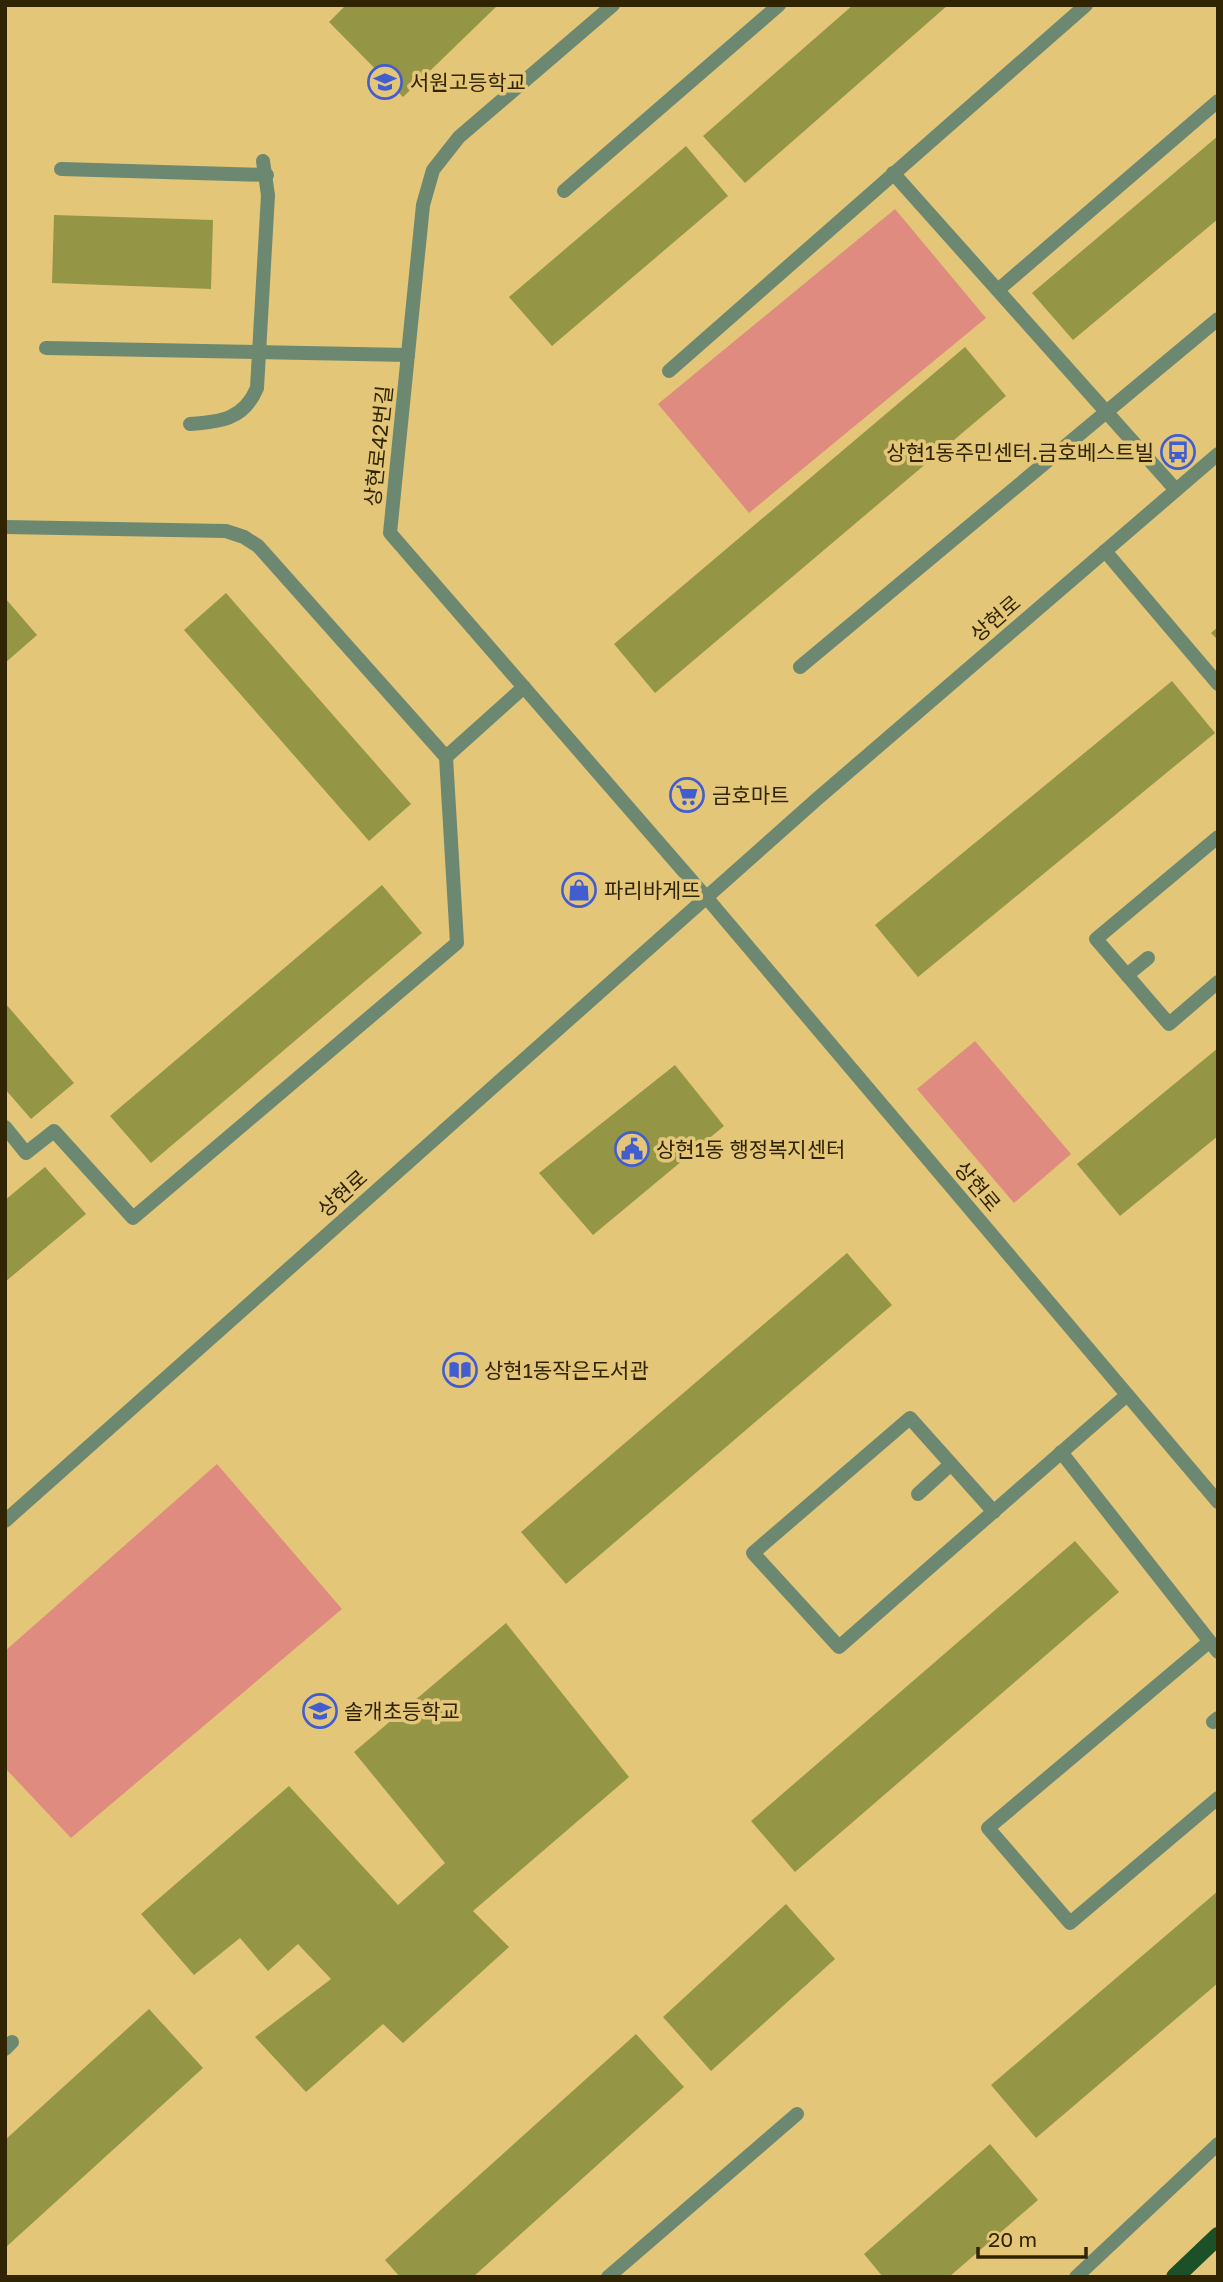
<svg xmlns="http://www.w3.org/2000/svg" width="1223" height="2282" font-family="'Golos Text','Noto Sans KR',sans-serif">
<rect width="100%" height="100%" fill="#e4c679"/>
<g fill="#df8b7f">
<polygon points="895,209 986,318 749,513 658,404"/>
<polygon points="975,1041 1071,1154 1014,1203 917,1089"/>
<polygon points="217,1464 342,1609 71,1838 5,1768 5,1651"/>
</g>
<g fill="#959546">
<polygon points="346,5 498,5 403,97 329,22"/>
<polygon points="853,5 948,5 745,183 703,136"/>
<polygon points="1218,136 1218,219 1073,340 1032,293"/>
<polygon points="686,146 728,196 552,346 509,297"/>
<polygon points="54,215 213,220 211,289 52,283"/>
<polygon points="965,347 1006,396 655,693 614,644"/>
<polygon points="226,593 411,804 369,841 184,630"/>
<polygon points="5,598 37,635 5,663"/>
<polygon points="1218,627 1218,640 1211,633"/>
<polygon points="1172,681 1215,733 918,977 875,925"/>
<polygon points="382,885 422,933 151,1163 110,1116"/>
<polygon points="5,1003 74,1083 31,1119 5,1089"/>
<polygon points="1218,1048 1218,1136 1120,1216 1077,1164"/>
<polygon points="675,1065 724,1126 593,1235 539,1173"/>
<polygon points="45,1167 86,1214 5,1282 5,1200"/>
<polygon points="847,1253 892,1305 566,1584 521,1532"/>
<polygon points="1075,1541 1119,1592 795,1872 751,1821"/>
<polygon points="506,1623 629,1777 473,1911 509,1947 403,2043 383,2024 306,2092 255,2037 331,1979 298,1944 268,1971 240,1938 194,1975 141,1914 289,1786 398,1905 445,1863 354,1752"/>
<polygon points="1218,1891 1218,1983 1036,2138 991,2085"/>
<polygon points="786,1904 835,1959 711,2071 663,2017"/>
<polygon points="149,2009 203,2068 5,2248 5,2140"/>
<polygon points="636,2034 684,2087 473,2277 400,2277 385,2260"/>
<polygon points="990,2144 1038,2200 949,2277 883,2277 864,2254"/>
</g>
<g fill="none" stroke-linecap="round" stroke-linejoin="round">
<g stroke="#6d8871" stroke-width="14">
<polyline points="61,169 267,175"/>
<polyline points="893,173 1176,490"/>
<polyline points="564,191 779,5"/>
<polyline points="998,290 1218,101"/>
<polyline points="46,348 408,355"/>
<polyline points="669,371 1086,5"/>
<path d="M190,424C221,422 244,419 257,388L268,195L263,161"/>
<polyline points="5,527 226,531 244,537 258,546 446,757 457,943 133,1218 54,1131 26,1153 5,1127"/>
<polyline points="1105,551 1218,684"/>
<polyline points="800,667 1218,319"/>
<polyline points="446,757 524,687"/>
<polyline points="1218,837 1096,939 1169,1024 1218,982"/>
<polyline points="1127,975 1148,958"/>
<polyline points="1061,1452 1218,1652"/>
<polyline points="918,1494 951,1464"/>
<path d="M994,1512L910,1418L753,1553L839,1647C935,1563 1031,1478 1127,1395"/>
<polyline points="1209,1642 988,1828 1070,1923 1218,1798"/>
<polyline points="1213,1722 1218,1718"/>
<polyline points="5,2049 12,2042"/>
<polyline points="608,2277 797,2114"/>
</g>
<g stroke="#6d8871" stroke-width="14">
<polyline points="613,5 459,137 433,170 423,205 390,533 706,897 1218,1502"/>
<polyline points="1076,2277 1218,2144"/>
</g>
<polyline stroke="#6d8871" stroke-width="14" points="5,1521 817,799 1218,454"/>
<polyline stroke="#1b5029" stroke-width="18" points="1175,2277 1218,2236"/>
</g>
<defs>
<g id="school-ring" transform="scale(1.75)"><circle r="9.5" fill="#e4c679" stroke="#415dd0" stroke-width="1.5"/><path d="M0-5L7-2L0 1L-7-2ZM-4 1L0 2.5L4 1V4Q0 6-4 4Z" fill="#415dd0"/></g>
<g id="bus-ring" transform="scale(1.75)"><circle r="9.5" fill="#e4c679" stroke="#415dd0" stroke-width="1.5"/><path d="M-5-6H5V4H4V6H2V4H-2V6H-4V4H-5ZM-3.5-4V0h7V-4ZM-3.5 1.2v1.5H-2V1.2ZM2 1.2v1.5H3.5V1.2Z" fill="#415dd0"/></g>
<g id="supermarket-ring" transform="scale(1.75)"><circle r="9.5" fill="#e4c679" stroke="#415dd0" stroke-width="1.5"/><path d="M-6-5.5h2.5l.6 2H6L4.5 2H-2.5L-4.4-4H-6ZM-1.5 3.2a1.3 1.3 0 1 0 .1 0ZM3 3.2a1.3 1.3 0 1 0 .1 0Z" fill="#415dd0"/></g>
<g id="shop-ring" transform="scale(1.75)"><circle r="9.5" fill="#e4c679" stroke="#415dd0" stroke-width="1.5"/><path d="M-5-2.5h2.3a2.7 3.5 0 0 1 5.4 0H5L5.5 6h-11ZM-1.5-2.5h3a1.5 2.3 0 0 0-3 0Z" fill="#415dd0"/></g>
<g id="civic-ring" transform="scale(1.75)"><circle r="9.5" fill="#e4c679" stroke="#415dd0" stroke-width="1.5"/><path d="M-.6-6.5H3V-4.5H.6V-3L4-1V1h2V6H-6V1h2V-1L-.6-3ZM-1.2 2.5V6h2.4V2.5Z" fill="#415dd0"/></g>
<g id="library-ring" transform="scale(1.75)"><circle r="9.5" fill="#e4c679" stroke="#415dd0" stroke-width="1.5"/><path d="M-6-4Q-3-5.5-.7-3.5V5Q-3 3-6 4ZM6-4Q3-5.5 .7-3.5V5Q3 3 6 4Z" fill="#415dd0"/></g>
</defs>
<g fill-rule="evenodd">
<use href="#school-ring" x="385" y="82"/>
<use href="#bus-ring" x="1178" y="452"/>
<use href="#supermarket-ring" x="687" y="795"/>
<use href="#shop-ring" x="579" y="890"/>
<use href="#civic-ring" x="632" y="1149"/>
<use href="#library-ring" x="460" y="1370"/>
<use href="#school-ring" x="320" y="1711"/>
</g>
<g text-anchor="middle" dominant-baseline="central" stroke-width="7" stroke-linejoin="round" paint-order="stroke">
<g font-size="21" fill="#302403" stroke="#e4c679" text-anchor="start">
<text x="410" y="82">서원고등학교</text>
<text x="1154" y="452" text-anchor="end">상현1동주민센터.금호베스트빌</text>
<text x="712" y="795">금호마트</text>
<text x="604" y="890">파리바게뜨</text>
<text x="656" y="1149">상현1동 행정복지센터</text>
<text x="484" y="1370">상현1동작은도서관</text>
<text x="344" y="1711">솔개초등학교</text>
</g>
<g font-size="21" fill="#302403" stroke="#e4c679">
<text transform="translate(378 446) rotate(-84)">상현로42번길</text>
<text transform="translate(995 618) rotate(-41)">상현로</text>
<text transform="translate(978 1186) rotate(50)">상현로</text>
<text transform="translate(342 1193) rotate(-42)">상현로</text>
</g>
</g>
<rect width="1223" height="2282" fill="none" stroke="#302403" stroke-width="14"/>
<path d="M978 2247v10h108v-10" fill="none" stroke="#302403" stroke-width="3.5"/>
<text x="988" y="2247" font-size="21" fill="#302403" stroke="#e4c679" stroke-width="5" paint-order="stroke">20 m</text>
</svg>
